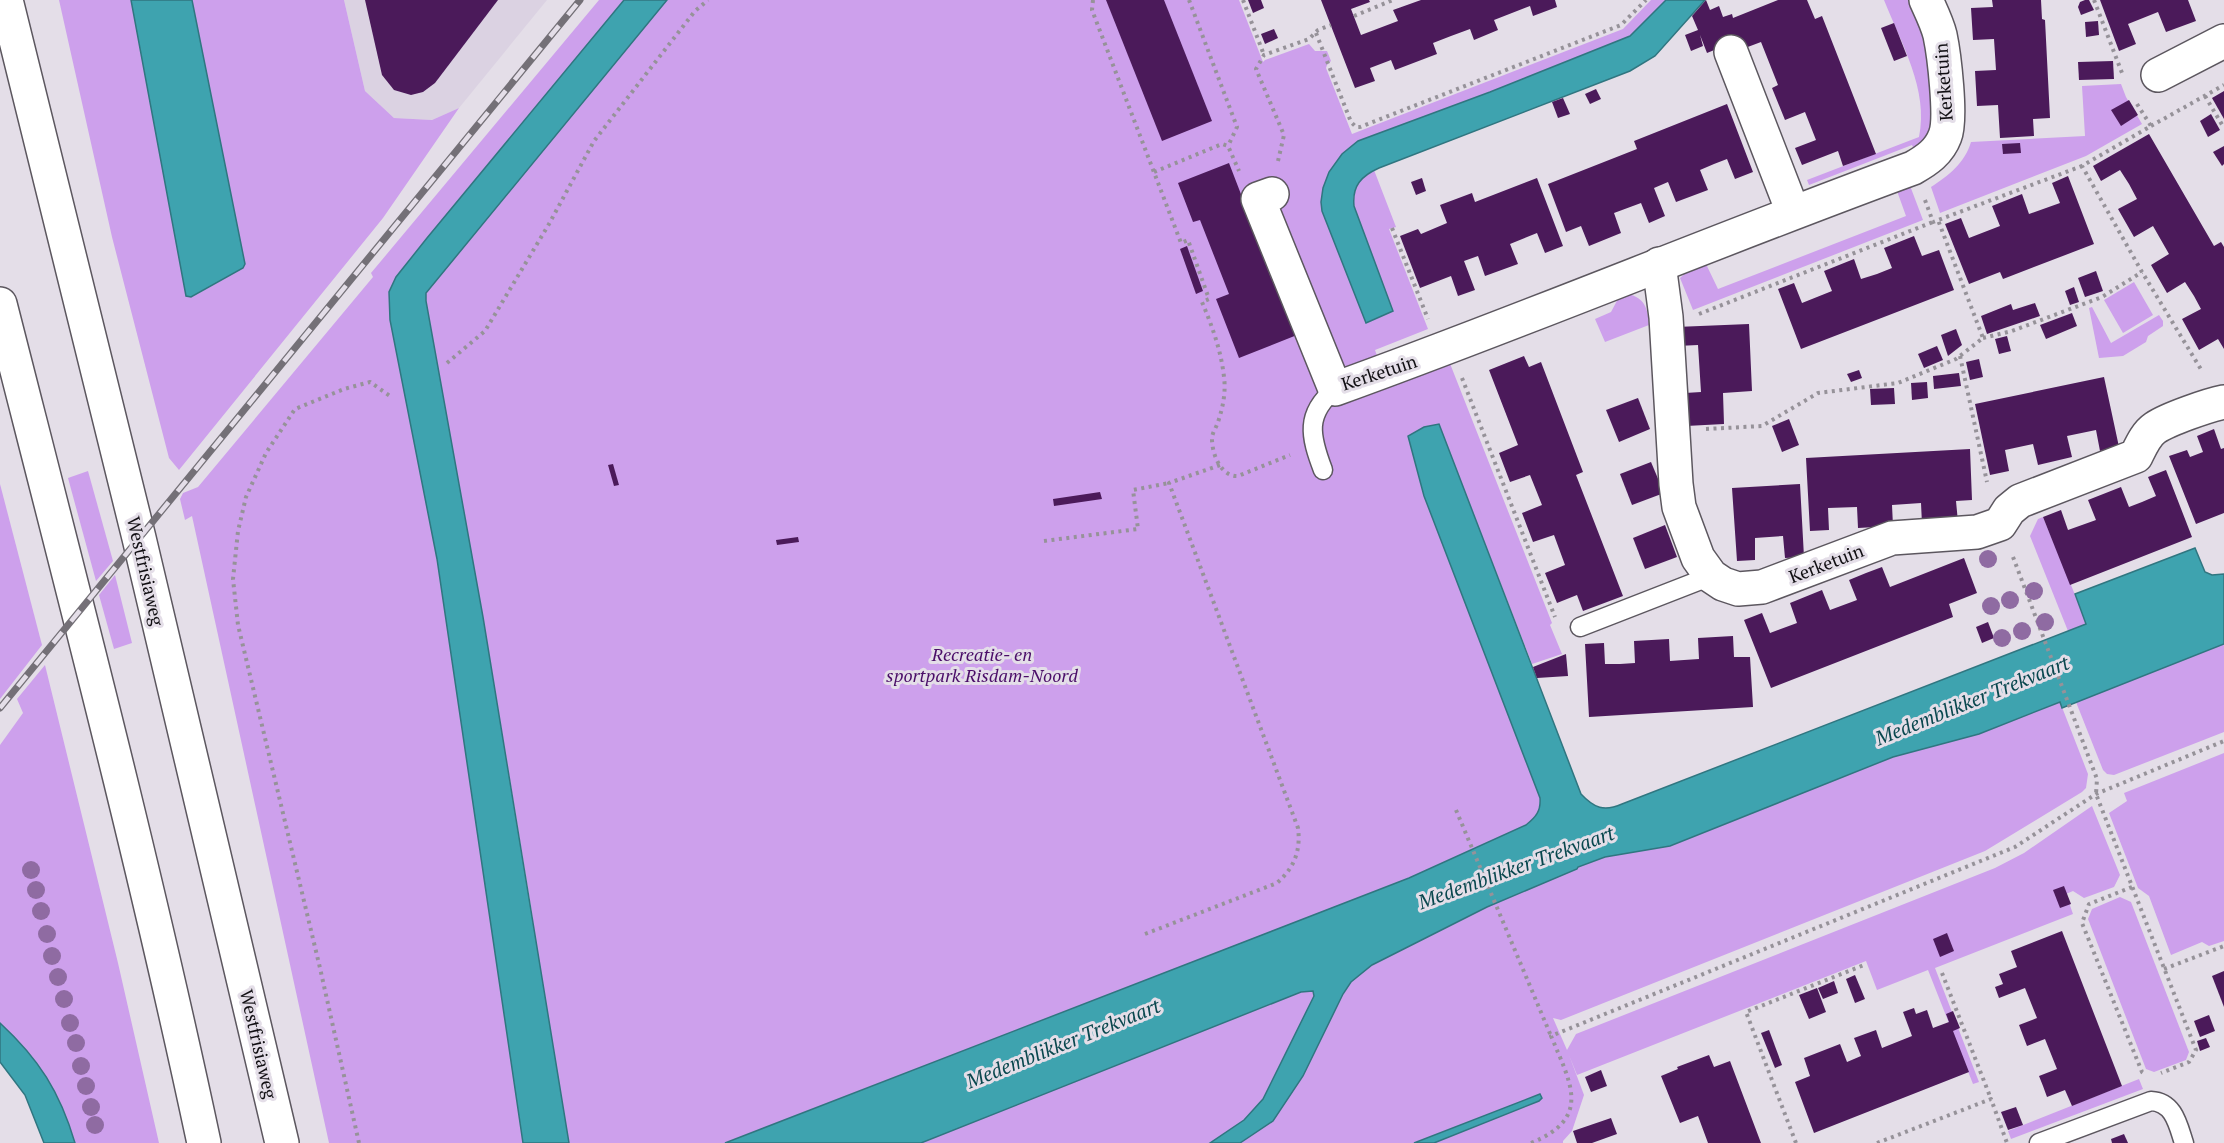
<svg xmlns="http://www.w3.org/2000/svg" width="2224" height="1143" font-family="'PT Serif',serif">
<rect width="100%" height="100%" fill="#e4dee8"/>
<polygon fill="#dbd2e2" points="344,0 547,0 459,108 432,120 394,118 365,91"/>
<g fill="#cda0ec">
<polygon points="59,0 131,0 187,296 192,297 243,268 245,264 192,0 344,0 365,91 394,118 432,120 459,108 383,218 179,470 169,458 112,237"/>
<polygon points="599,0 624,0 427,238 396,277 389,292 391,320 437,559 523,1143 329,1143 192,516 185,520 180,499 183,493 198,487 373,277 371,273"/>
<path d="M667,0H1239L1263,62L1265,60L1309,44L1315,51H1327L1331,61L1327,65L1326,68L1352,134L1623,29L1651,0H1666L1630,36L1490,92L1358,141L1329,172L1393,311L1354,206C1353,190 1358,176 1374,170L1396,227L1389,229L1428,329L1375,350L1387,385L1449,361L1552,623L1550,625L1562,654L1532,664L1439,425L1573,870L1577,869L1578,867L1605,857L1670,846L1893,757L1979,734L2060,702L2088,774L2086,788L2082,792L1985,851L1561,1020L1553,1018L1567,1050L1576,1034L1995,868L2024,853L2092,806L2120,875L2114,887L2084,898L2073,891L2066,894L2073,914L1935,968L1979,1082L1973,1084L1928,970L1877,990L1866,961L1577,1075L1569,1055L1584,1095L1572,1131L1563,1141V1143H560L532,913L483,617L426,301V293Z"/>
<path d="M1884,0H1912L1928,46L1934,130L1916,153L1912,145L1809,185L1807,180L1919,137C1929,90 1901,43 1884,0Z"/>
<path d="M2121,84L2126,97L2142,124L2086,156L1940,213L1931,187C1948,176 1965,163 1971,142L2085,136L2082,86Z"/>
<polygon points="1909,183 1923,220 1693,310 1680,278 1690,269 1706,264 1718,289 1906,216 1897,191"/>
<polygon points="2134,282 2153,315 2123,333 2104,300"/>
<path d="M1628,294C1645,298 1648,309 1649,325L1605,342L1595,319L1611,312L1619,297Z"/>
<polygon points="2092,307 2111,343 2159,315 2163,321 2163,326 2148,336 2146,342 2123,356 2099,358 2089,308"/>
<polygon points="88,471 113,561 96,581 68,478"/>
<polygon points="0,484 42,645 0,699"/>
<polygon points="2043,517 2087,624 2068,631 2030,536 2038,519"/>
<polygon points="115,575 132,643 114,649 99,595"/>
<polygon points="2224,644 2224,732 2114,775 2107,774 2103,770 2076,702"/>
<path d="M45,665L118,963L159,1143H75C60,1092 39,1059 0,1023V745L23,713L17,699Z"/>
<polygon points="2224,753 2224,941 2209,946 2202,942 2171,955 2149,896 2138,888 2109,813 2127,801 2124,793"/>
<polygon points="2120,897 2131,902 2189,1052 2186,1060 2154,1072 2146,1069 2088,919 2092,909"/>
<polygon points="2139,1079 2143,1089 2011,1139 2008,1131"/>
</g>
<g fill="#3ea3af" stroke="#307680" stroke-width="1.5">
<polygon points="131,0 192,0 245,264 243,268 191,297 186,296"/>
<polygon points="624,0 667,0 426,293 426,301 483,617 569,1143 523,1143 437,559 390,320 389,292 396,277 427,238"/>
<path d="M1666,0H1705L1655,56L1630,71L1379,168C1361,176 1352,186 1354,206L1393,311L1366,323L1322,211L1321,202L1323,188L1329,172L1342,154L1358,141L1490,92L1630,36Z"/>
<path d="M1439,424L1581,794C1594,808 1604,812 1622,804L2086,624L2075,594L2195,548L2205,572L2212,575L2224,574V644L2062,708L2060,702L1979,734L1893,757L1670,846L1605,857L1578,867L1577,869L1487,907L1372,965L1351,982L1343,994L1303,1076L1273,1121L1240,1143H1210L1244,1120L1263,1099L1314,996L1313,991L1301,992L921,1143H725L1409,878L1526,825C1536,817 1541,811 1540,798L1424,496L1408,436L1424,427Z"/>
<path d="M0,1023C39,1059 60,1092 75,1143H44L25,1095L0,1062Z"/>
<polygon points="1540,1094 1542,1098 1539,1101 1434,1143 1414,1143"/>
</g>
<g fill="#4b1a5a">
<polygon points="365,0 498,0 435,83 423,92 411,95 394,90 382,75"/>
<polygon points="1106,0 1164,0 1212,121 1162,141"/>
<polygon points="1248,0 1261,0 1264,8 1253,13"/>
<polygon points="1321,0 1369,0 1370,2 1351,9 1361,35 1398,21 1393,10 1421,0 1555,0 1557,7 1533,16 1530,6 1494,20 1498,30 1474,40 1470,29 1451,36 1433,43 1437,54 1395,70 1391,60 1370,68 1375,81 1355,88"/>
<polygon points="1706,0 1710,10 1719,6 1723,17 1732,14 1733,18 1778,0 1807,0 1815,19 1822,16 1876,154 1843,166 1838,151 1802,165 1795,148 1816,140 1805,112 1785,120 1772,88 1778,85 1761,42 1745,48 1741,39 1707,53 1700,35 1703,46 1691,51 1685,35 1698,30 1692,16"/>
<polygon points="1992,0 2041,0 2042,19 2045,20 2050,118 2033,119 2034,136 2000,138 1998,105 1977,106 1975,71 1996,70 1994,39 1973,40 1971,8 1993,7"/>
<polygon points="2085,0 2089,0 2094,10 2081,15 2078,7 2080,2"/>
<polygon points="2100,0 2188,0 2196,21 2166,32 2158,12 2128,24 2136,44 2119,51"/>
<polygon points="2098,21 2099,35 2086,37 2085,22"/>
<polygon points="1894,23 1907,56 1894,61 1881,28"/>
<polygon points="1274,29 1278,38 1265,44 1261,34"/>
<polygon points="2113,61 2114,79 2079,80 2078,62"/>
<polygon points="1596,89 1601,99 1590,104 1585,94"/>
<polygon points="2224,91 2224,119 2212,98"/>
<polygon points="1563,98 1570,114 1558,118 1552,102"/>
<polygon points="2129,100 2138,115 2121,126 2111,110"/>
<polygon points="1727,104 1753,172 1735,179 1727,159 1714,164 1700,170 1708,190 1676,202 1668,182 1654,188 1665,216 1649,223 1641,203 1614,213 1621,233 1589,246 1581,226 1566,232 1548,184 1637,149 1634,141"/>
<polygon points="2211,114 2220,130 2208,137 2200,121"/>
<polygon points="2149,134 2214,246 2221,242 2224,247 2224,349 2218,339 2199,350 2182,319 2201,309 2194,296 2185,282 2167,293 2151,265 2169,254 2153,226 2134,237 2118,209 2137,199 2129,184 2120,170 2101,181 2093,166"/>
<polygon points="2020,143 2021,153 2003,154 2002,144"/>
<polygon points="2224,146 2224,164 2222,166 2213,152"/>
<polygon points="1229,163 1244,202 1242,203 1271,278 1274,277 1297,335 1239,358 1216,299 1229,294 1200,220 1193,222 1178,183"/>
<polygon points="2068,176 2094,244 2003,279 2000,272 1969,284 1945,224 1961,218 1969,238 2000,226 1992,206 2022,194 2029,214 2060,203 2052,183"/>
<polygon points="1422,178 1426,191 1416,195 1411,182"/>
<polygon points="1537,178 1563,246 1545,253 1537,233 1510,244 1518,264 1485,276 1478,256 1464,261 1475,290 1458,296 1451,276 1420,288 1400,236 1418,229 1421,234 1447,223 1440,205 1472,193 1475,202"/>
<polygon points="1914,236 1922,256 1939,250 1954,290 1801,349 1778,289 1794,283 1802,303 1832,291 1824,271 1854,259 1861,279 1877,274 1892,268 1884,248"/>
<polygon points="1187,246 1203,291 1196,294 1180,249"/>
<polygon points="2096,271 2103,291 2085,297 2078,278"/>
<polygon points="2074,287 2079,302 2070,305 2065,291"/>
<polygon points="2035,303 2040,316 1987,334 1981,316 2011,304 2013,310"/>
<polygon points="2072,313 2077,326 2046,339 2040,325"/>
<polygon points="1749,324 1752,391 1723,393 1724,424 1686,426 1685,393 1701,392 1698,345 1677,346 1676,327"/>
<polygon points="1956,329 1962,345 1948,356 1941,335"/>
<polygon points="2007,336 2011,351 1999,354 1995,339"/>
<polygon points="1937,346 1943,360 1924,368 1918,354"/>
<polygon points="1524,356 1529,367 1541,362 1583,472 1576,475 1623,596 1583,611 1577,595 1557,603 1545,573 1565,565 1554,535 1533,542 1522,513 1542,505 1530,475 1510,482 1499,453 1518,445 1489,370"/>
<polygon points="1979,359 1983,377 1970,380 1966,362"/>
<polygon points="1859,370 1862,378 1851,382 1847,374"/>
<polygon points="1959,373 1961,386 1934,389 1933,376"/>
<polygon points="2104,377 2119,447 2100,451 2096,430 2067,436 2072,457 2038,465 2033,444 2005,450 2009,471 1990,475 1975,404"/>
<polygon points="1927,382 1928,398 1912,400 1911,383"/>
<polygon points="1894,388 1895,404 1871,405 1870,389"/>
<polygon points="1638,398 1650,429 1619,442 1606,410"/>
<polygon points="1789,419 1799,445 1782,452 1772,426"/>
<polygon points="2214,429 2221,449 2224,448 2224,513 2196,524 2169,456 2187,450 2190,457 2203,452 2197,436"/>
<polygon points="1970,449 1972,500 1956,501 1958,522 1922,524 1921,503 1892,505 1893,526 1858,528 1857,507 1828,508 1829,530 1810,531 1806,458"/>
<polygon points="1651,462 1664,493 1632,505 1620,474"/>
<polygon points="613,464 619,485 614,486 608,465"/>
<polygon points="2166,470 2192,537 2070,585 2043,517 2061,510 2068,530 2096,520 2088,500 2121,487 2129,507 2142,502 2156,496 2148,477"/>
<polygon points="1800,484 1804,557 1785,558 1783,536 1755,538 1755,560 1737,561 1732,488"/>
<polygon points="1100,492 1102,499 1054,506 1053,499"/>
<polygon points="1665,525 1677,557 1645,569 1633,538"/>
<polygon points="798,537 799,542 777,545 776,540"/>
<polygon points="1964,558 1977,593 1949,604 1953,617 1771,688 1744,620 1762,613 1770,633 1797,623 1790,603 1822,590 1830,610 1857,600 1849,580 1866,573 1882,567 1890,587"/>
<polygon points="1988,622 1994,638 1982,643 1976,627"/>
<polygon points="1733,636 1734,657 1750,657 1753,707 1589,717 1585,644 1604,643 1605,664 1620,664 1635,663 1634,641 1669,639 1670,661 1684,660 1699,659 1698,638"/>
<polygon points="1566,654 1568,676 1537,678 1533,667"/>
<polygon points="2064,886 2071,904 2060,908 2053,890"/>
<polygon points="2062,931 2122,1086 2072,1106 2065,1090 2047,1097 2043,1086 2039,1076 2057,1069 2045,1039 2027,1046 2019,1025 2037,1018 2025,988 1999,998 1995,987 2003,984 1999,974 2017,967 2011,951"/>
<polygon points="1947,933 1954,951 1940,957 1933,939"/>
<polygon points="2224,971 2224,1007 2212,976"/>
<polygon points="1855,975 1865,999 1855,1003 1846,979"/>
<polygon points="1834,981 1838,993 1823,999 1818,988"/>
<polygon points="1817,988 1826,1012 1809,1019 1799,995"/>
<polygon points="1914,1008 1916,1014 1927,1010 1933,1028 1949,1022 1946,1014 1953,1011 1960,1028 1953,1031 1969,1072 1814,1133 1795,1082 1810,1076 1804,1058 1840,1044 1847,1062 1861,1056 1854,1038 1876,1030 1882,1048 1912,1036 1903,1012"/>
<polygon points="2209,1015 2215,1031 2200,1037 2194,1021"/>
<polygon points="1769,1030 1782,1065 1775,1068 1761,1033"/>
<polygon points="2206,1038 2210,1047 2200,1051 2197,1041"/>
<polygon points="1709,1055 1714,1067 1730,1061 1761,1143 1708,1143 1698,1116 1680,1123 1661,1076 1678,1069 1677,1067"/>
<polygon points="1601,1070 1607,1086 1591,1092 1585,1077"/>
<polygon points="2016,1107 2023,1125 2008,1130 2001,1112"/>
<polygon points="1611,1118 1617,1134 1592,1143 1577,1143 1573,1131"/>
<polygon points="2124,1134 2128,1143 2112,1143 2111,1139"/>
</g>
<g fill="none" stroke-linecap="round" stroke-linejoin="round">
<g stroke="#5c575f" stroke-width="21">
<g id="lane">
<path d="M1323,470C1310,436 1305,414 1335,389"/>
<polyline points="1580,627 1711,576"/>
<path d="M2039,1143L2151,1101C2174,1102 2178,1125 2184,1143"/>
</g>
</g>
<g stroke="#5c575f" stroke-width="36">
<g id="street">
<polyline points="1731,52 1793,212"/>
<polyline points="2158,75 2224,41"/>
<path d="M1272,194L1258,199L1335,389C1529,319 1719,239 1913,168C1927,160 1939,152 1945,136C1952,119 1944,54 1940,35C1937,23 1931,11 1926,0"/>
<path d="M1659,264L1666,317L1676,484L1679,507L1698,558L1711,576L1723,584L1738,589L1762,587L1892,538L1977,532L2000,524L2009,510L2020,501L2136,456C2141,446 2146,434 2155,428C2168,419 2209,405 2224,402"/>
</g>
</g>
<g stroke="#5c575f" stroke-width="36">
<g id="highway">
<polyline points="6,0 139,538 282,1143"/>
<path d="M0,304C71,583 144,861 204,1143"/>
</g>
</g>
<g stroke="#969299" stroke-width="4" stroke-dasharray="3 4.5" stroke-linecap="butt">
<path d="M1093,0L1092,10L1181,243L1188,240L1209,299L1202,302C1212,326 1221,350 1224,377C1226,392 1223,407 1218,422C1216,428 1212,433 1212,439C1212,454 1221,477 1238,476L1290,455"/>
<polyline points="1189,0 1237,127 1228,146"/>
<polyline points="1243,0 1264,55"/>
<polyline points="2094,0 2122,73"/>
<polyline points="1354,16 1393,0"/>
<polyline points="1316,33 1351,122 1356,127 1360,127 1621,25 1646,0"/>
<polyline points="2205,96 2224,128"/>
<polyline points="2137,104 2151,126 2082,166 2142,272 2202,371"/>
<polyline points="2151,126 2224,85"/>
<polyline points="1278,161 1284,135 1256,69 1264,55 1309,39 1318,30 1331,25"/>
<polyline points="1154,172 1222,144 1228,146 1239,171"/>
<polyline points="1925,200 1933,222 2082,166"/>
<polyline points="1392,228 1428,319"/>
<polyline points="1699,314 1933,222"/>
<polyline points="1983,338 2012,331 2102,297 2142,272"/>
<polyline points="1960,356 1987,482"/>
<polyline points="447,363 485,331 549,224 594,141 695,11 708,0"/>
<polyline points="1462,378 1555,617"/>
<polyline points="1706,429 1762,426 1818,393 1898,383 1956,359 1983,338 1938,220"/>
<polyline points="1044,541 1138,529 1133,490 1169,483"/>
<polyline points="2013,557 2097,779 2096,794 2196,1050 2189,1062 2161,1073"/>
<polyline points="1456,810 1551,1036"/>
<polyline points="2132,887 2089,904 2082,923 2142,1072 2145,1074"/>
<path d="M1145,934L1277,883C1294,868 1301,851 1298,828L1169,483L1220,465"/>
<polyline points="2164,969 2224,946"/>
<polyline points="1942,973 1991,1099"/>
<polyline points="359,1143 320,968 238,625 233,579 238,531 246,497 266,453 295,409 344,389 370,382 390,396"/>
<path d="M1531,1143C1592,1118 1571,1084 1551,1036L2015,847L2096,794L2224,741"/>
<polyline points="1796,1143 1746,1012 1864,965"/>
<polyline points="1877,1143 1991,1099 2007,1143"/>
</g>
<use href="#lane" stroke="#fff" stroke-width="18"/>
<use href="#street" stroke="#fff" stroke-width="33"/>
<use href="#highway" stroke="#fff" stroke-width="33"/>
<g stroke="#747077" stroke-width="7">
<polyline id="rail" points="0,708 580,0"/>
</g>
<use href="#rail" stroke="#e4dee8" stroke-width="4.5" stroke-dasharray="14" stroke-linecap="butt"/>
</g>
<g fill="#8f6ba2">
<circle cx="1988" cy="559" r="9"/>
<circle cx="2034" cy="591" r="9"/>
<circle cx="2010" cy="600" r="9"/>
<circle cx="1991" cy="606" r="9"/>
<circle cx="2045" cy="622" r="9"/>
<circle cx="2022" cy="631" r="9"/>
<circle cx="2002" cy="638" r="9"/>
<circle cx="31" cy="870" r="9"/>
<circle cx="36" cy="890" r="9"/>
<circle cx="41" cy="911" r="9"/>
<circle cx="47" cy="934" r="9"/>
<circle cx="52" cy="956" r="9"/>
<circle cx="58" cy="977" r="9"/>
<circle cx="64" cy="999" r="9"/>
<circle cx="70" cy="1023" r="9"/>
<circle cx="76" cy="1043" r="9"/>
<circle cx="81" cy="1066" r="9"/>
<circle cx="86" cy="1086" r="9"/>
<circle cx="91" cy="1107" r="9"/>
<circle cx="95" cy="1125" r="9"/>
</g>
<g text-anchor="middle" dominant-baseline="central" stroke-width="6" stroke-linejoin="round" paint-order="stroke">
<g font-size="18" fill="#100e12" stroke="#e4dee8">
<text transform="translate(1943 82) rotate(-94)">Kerketuin</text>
<text transform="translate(1379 372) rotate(-18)">Kerketuin</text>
<text transform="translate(1826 563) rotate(-21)">Kerketuin</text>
<text transform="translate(146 571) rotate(77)">Westfrisiaweg</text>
<text transform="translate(259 1044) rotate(77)">Westfrisiaweg</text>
</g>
<g font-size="18" font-style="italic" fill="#4a0d68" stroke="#e4dee8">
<text x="982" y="654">Recreatie- en<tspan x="982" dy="21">sportpark Risdam-Noord</tspan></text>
</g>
<g font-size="20" font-style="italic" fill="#09474e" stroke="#e4dee8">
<text transform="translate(1972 700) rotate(-22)">Medemblikker Trekvaart</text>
<text transform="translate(1516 867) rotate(-20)">Medemblikker Trekvaart</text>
<text transform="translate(1063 1043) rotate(-22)">Medemblikker Trekvaart</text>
</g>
</g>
</svg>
